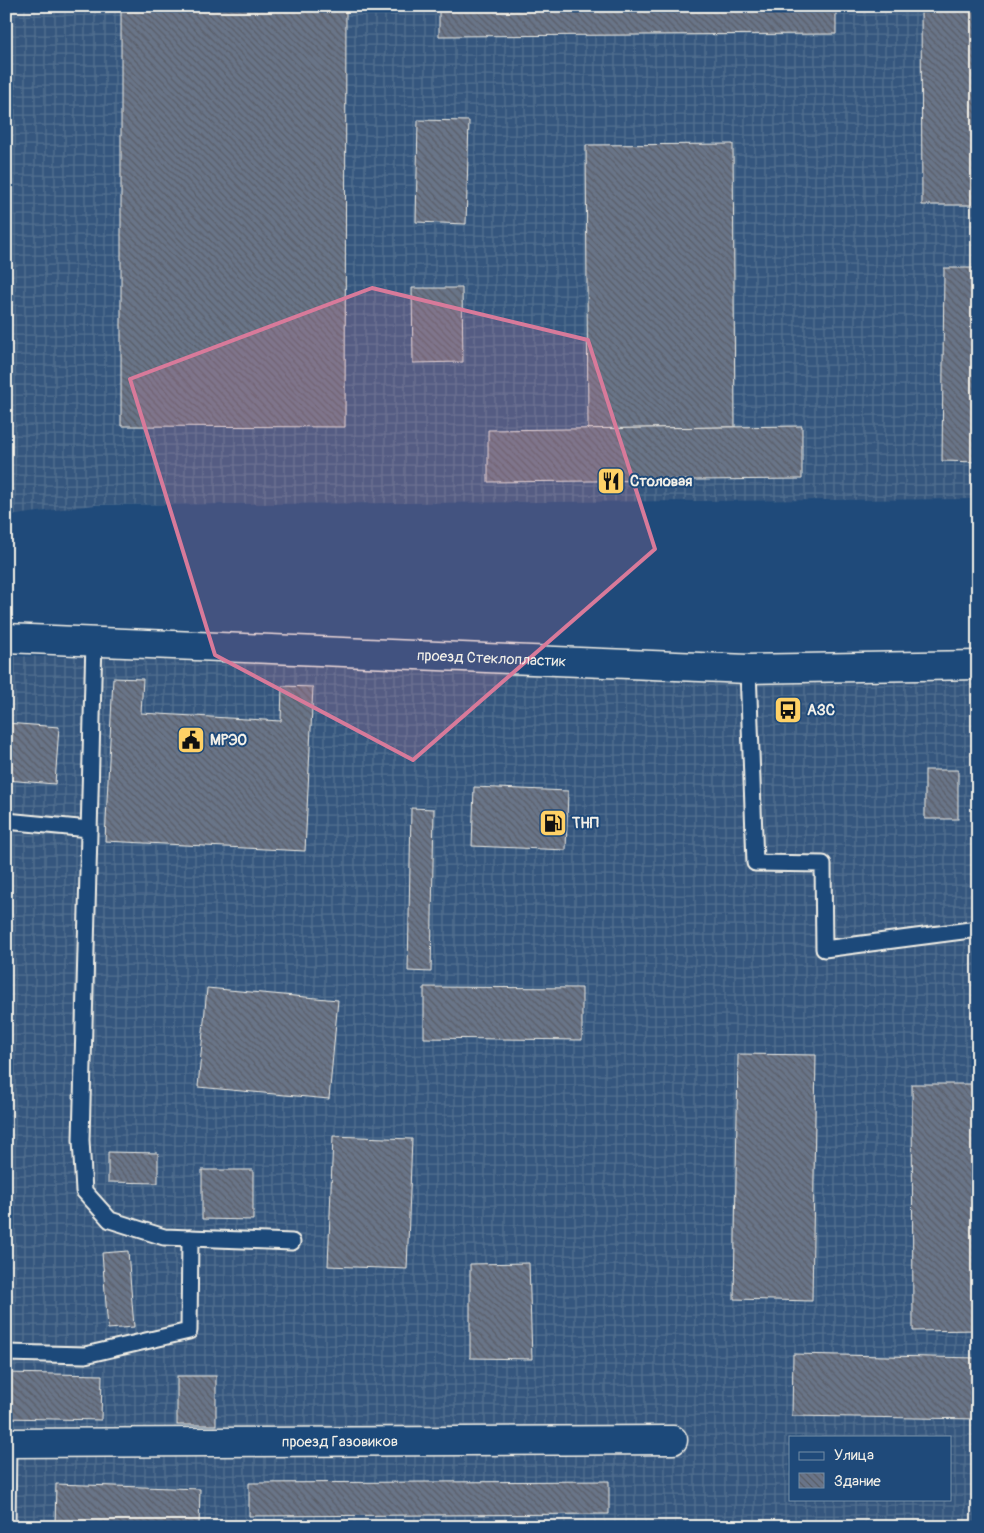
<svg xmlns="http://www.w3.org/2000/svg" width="984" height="1533" font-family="Pangolin,sans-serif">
<defs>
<pattern id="industrial-grid" width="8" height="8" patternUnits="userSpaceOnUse" patternTransform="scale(1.25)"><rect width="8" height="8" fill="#35577e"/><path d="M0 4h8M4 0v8" fill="none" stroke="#537090"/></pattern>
<pattern id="building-back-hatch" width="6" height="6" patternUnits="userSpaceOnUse" patternTransform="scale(1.25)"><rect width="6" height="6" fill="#697488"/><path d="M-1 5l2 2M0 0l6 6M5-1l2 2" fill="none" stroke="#595e67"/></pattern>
</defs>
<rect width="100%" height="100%" fill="#1f4a7a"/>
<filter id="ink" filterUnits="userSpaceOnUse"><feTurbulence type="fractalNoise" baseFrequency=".02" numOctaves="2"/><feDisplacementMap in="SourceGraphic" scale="10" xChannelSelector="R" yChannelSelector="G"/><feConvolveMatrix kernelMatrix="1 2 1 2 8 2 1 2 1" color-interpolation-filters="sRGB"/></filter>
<g filter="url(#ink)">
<g fill="url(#industrial-grid)" fill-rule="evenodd">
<polygon points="6,6 978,6 978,499 95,505 6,516"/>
<path d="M6,656L90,657L978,676V1527H6ZM790,1437H950V1499H790Z"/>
</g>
<g fill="url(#building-back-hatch)" stroke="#f4f1e8">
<polygon points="121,6 346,6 345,427 121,426"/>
<polygon points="439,6 836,6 836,34 439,36"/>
<polygon points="921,6 978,6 978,205 922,205"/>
<polygon points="418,120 469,121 466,224 416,222"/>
<polygon points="733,144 735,427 588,429 586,145"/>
<polygon points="944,268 978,268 978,462 942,461"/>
<polygon points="412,288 462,288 463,362 413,363"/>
<polygon points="802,426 802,479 488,482 488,430"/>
<polygon points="113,678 143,679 141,713 281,721 282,686 313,687 305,851 105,841"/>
<polygon points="6,723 59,727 55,784 6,780"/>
<rect x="925" y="770" width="33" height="49"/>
<polygon points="474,787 568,791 566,850 472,846"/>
<polygon points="411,808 434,809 431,972 408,971"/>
<polygon points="424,987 582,988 582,1040 424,1038"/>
<polygon points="207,988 338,1000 329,1099 198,1087"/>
<polygon points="738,1054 816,1055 812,1301 734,1299"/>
<polygon points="912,1084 978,1084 978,1330 913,1331"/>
<polygon points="333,1136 412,1139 407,1269 328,1266"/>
<polygon points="108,1152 158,1153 158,1183 108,1182"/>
<polygon points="202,1170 253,1170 253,1220 202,1219"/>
<polygon points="128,1251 134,1327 108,1329 102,1253"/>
<polygon points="529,1263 532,1359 470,1358 470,1264"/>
<polygon points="793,1354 978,1358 978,1419 792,1416"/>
<polygon points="6,1373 102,1375 101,1420 6,1418"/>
<rect x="177" y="1376" width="39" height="49"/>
<polygon points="609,1481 609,1514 249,1516 249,1483"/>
<polygon points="56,1484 200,1489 199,1527 55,1527"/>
</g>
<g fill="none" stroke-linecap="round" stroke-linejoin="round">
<g stroke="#f4f1e8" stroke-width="19">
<g id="service">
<polyline points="94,641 81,1140 84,1191 110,1220 164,1237 292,1242"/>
<polyline points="748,669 755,863 823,864 824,949 978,929"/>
<polyline points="6,821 89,829"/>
<polyline points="6,1353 85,1355 189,1331 190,1238"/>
<polyline points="7,1527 8,1443"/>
</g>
</g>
<g stroke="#f4f1e8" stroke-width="31">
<g id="minor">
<path id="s1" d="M6,1443L673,1440"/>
</g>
</g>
<g stroke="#f4f1e8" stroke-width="31">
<g id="tertiary">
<path id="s2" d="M6,638L748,669L978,665"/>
</g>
</g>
<use href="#service" stroke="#1f4a7a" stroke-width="15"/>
<use href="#minor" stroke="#1f4a7a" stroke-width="28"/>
<use href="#tertiary" stroke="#1f4a7a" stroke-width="28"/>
</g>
</g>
<path fill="#d87a9a" fill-opacity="0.2" stroke="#d87a9a" stroke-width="4" stroke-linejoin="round" d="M372,288L588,340L655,549L413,760L215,655L130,379Z"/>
<defs>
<g id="restaurant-square" transform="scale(1.4375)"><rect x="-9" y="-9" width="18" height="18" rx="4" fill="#ffd166" stroke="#1f4a7a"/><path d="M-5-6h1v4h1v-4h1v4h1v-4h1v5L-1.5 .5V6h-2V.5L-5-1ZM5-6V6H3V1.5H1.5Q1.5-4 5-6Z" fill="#111"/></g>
<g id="bus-square" transform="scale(1.4375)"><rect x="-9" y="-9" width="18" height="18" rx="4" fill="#ffd166" stroke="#1f4a7a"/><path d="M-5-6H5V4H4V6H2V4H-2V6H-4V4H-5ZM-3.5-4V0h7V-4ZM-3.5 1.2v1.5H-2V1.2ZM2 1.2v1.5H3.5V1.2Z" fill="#111"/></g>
<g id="civic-square" transform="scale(1.4375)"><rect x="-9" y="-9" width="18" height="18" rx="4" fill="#ffd166" stroke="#1f4a7a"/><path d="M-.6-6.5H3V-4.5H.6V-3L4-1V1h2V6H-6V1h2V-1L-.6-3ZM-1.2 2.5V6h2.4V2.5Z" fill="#111"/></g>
<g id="fuel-square" transform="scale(1.4375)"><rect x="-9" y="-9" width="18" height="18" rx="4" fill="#ffd166" stroke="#1f4a7a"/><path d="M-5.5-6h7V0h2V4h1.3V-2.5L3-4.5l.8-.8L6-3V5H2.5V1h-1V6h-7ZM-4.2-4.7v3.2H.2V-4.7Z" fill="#111"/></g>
</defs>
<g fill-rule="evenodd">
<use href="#restaurant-square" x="611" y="481"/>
<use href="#bus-square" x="788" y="710"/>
<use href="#civic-square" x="191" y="740"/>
<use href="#fuel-square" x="553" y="823"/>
</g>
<g text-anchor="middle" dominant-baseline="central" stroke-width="4" stroke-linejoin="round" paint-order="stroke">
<g font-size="15" font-weight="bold" fill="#f4f1e8" stroke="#1f4a7a" text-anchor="start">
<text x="630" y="481">Столовая</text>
<text x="807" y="710">АЗС</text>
<text x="210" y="740">МРЭО</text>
<text x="572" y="823">ТНП</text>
</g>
<g font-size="15" fill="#f4f1e8" stroke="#1f4a7a">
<text stroke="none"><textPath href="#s2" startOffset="486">проезд Стеклопластик</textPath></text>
<text stroke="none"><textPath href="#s1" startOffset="334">проезд Газовиков</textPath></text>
</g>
</g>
<rect width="984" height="1533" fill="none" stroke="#1f4a7a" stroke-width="25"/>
<rect x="12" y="12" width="959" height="1508" fill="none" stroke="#f4f1e8" stroke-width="2" filter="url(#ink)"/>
<rect x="789" y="1436" width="162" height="65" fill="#1f4a7a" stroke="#748da6"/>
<rect x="799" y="1452" width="25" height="8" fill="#1f4a7a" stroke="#748da6"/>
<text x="834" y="1460" font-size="15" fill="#f4f1e8">Улица</text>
<rect x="799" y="1473" width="25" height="15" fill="url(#building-back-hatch)" stroke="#748da6"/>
<text x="834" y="1486" font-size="15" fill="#f4f1e8">Здание</text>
</svg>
